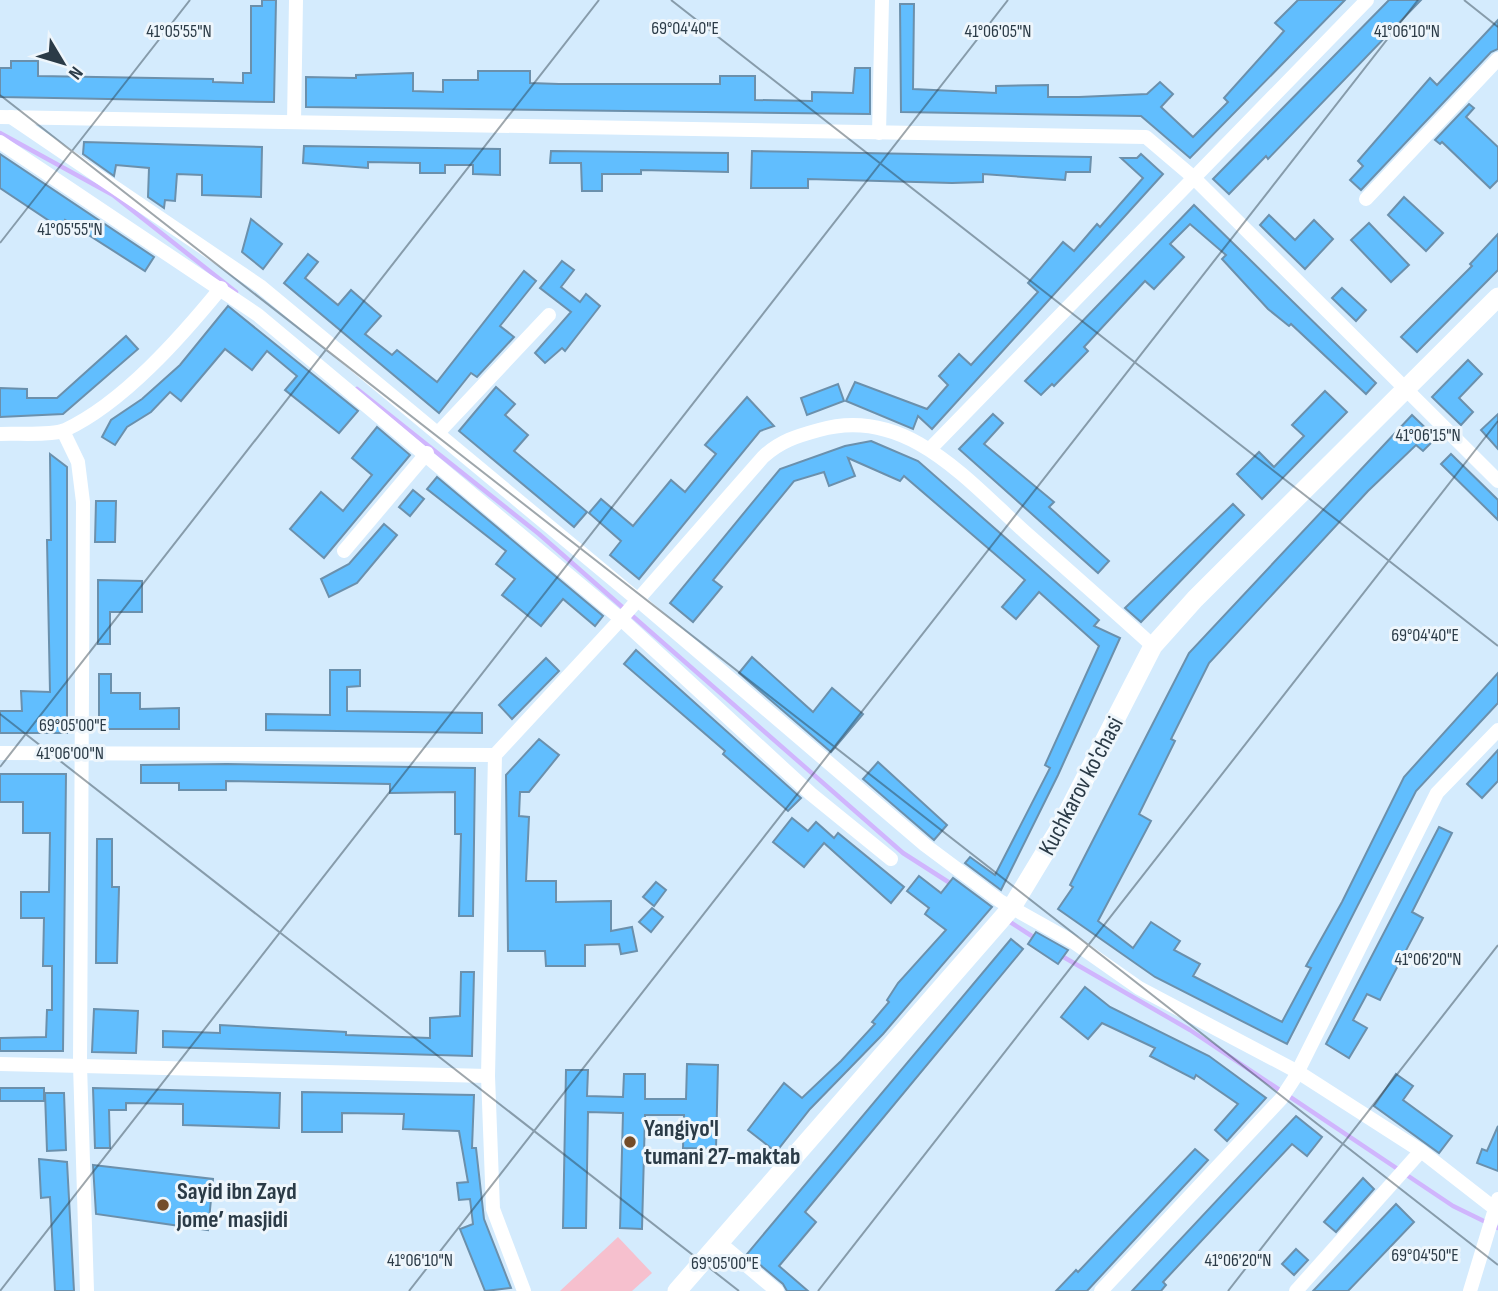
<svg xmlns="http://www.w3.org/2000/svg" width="1498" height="1291" font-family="'Sofia Sans Condensed',sans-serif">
<rect width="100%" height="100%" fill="#d4ebfd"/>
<polygon fill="#f6c0ce" points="618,1237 652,1273 632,1291 560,1291"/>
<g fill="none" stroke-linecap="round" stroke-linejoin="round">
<g stroke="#d0b5fd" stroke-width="4.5">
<polyline points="0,133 113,195 236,292"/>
<polyline points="357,389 539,534 903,853 953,885"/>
<polyline points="1007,920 1038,940"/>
<polyline points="1060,955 1190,1030 1453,1206 1498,1228"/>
</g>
</g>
<g fill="#61befe" stroke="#6b90ac" stroke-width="2">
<polygon points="262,0 276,0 274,102 0,97 0,68 11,68 11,61 38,61 38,76 213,79 213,82 243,83 243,73 251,73 251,6 262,6"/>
<polygon points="1298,0 1345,0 1190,158 1141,116 901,112 900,4 914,4 913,89 996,93 996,86 1048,85 1048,97 1079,97 1147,94 1160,82 1173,94 1161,107 1193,137 1228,102 1224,98 1284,31 1275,23"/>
<polygon points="1389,0 1421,0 1268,159 1266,156 1229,194 1213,179"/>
<polygon points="1498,20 1498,49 1491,52 1361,190 1350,180 1363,166 1358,161 1430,78 1437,85"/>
<polygon points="855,68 870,68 870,114 306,107 306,77 356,78 356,75 413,73 413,91 443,92 443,80 478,80 478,71 530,71 530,83 559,84 720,84 720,76 755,76 755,100 812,101 812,92 853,93"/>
<polygon points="1469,104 1474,108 1466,117 1498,147 1498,180 1490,188 1442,142 1440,144 1435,140"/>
<polygon points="84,142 262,147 261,197 202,195 202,175 177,174 175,201 165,200 164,208 148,197 149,168 116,165 114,176 83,154"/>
<polygon points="304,146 500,149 500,175 473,174 473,165 445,165 445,173 420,173 420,163 368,162 368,168 303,163"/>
<polygon points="551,151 728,153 728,172 641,170 641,174 602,174 602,191 582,191 581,163 550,163"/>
<polygon points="752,151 1091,157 1090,172 1066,172 1065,180 983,174 983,182 952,183 808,179 808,188 751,188"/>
<polygon points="0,154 154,257 145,271 65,220 60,228 0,188"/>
<polygon points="1141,154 1163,174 932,429 918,416 913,429 846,401 855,382 927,409 948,385 939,376 959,354 971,365 1038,292 1028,283 1063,242 1074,251 1097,224 1100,227 1143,178 1121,158 1137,158"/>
<polygon points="1404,197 1443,233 1426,251 1388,215"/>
<polygon points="1194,205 1376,383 1366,394 1291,324 1289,326 1268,309 1222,259 1226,255 1190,224 1170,244 1184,257 1154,289 1145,281 1084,347 1088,351 1054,386 1052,384 1041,395 1025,381"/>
<polygon points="1269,215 1295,240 1314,220 1333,239 1305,269 1260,225"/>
<polygon points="251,219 282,244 263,269 242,252"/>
<polygon points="1369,223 1409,265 1391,282 1351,240"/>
<polygon points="1498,234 1498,270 1417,352 1401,337 1472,266 1470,264"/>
<polygon points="308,254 318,262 305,278 338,305 351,290 381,316 365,334 392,355 397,350 437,382 524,271 536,281 500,326 514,337 477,377 471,373 439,413 284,283"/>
<polygon points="562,261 574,270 561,287 580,302 586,294 600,306 565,351 562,348 545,363 535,353 571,312 540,288"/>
<polygon points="1342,288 1366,310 1356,321 1332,298"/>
<polygon points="228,306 358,411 339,433 285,390 297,376 267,351 252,370 225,349 181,401 170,392 151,412 127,427 115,445 102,437 111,420 142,399 180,365"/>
<polygon points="126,336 138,349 63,414 0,417 0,388 27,389 27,398 57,398"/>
<polygon points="1468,360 1482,374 1459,398 1473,412 1461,425 1432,397"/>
<polygon points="838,384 844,401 807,415 801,398"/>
<polygon points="496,387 515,404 505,415 528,435 514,451 587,512 574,527 459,431"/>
<polygon points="1325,391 1347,412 1262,499 1237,474 1259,452 1274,467 1304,436 1292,425"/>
<polygon points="747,397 774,426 760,431 639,579 610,555 621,541 589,513 601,499 633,526 671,480 685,492 716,454 705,445"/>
<polygon points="993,414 1003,423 984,444 1054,502 1049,507 1109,561 1098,573 959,449"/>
<polygon points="1498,414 1498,449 1481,430"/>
<polygon points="1412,415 1436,438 1423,451 1416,445 1368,491 1209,663 1171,739 1175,741 1139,814 1151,821 1098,921 1133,948 1151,922 1180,941 1174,950 1200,964 1193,976 1282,1022 1311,968 1306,966 1342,902 1404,777 1498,673 1498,703 1416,791 1287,1044 1155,977 1058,909 1073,887 1070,885 1189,653"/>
<polygon points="377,427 410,455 324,558 290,529 321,492 343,511 372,475 352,458"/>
<polygon points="871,441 918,461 1099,620 1094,626 1120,638 1058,775 1001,890 965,863 970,857 995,875 1050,768 1045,765 1099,646 1039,592 1016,619 1002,607 1025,580 996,555 904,476 900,481 848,458 855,476 829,486 824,472 794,481 713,580 722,587 693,622 670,603 780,469 845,446"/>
<polygon points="50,454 67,467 67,733 0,733 0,711 22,711 21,691 50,692 47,540 51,540"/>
<polygon points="1451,454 1498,500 1498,520 1441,464"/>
<polygon points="437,477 603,616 595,626 563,599 541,626 502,595 515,579 496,564 506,551 427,489"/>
<polygon points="413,490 424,499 410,516 399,507"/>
<polygon points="96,501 116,501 115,542 95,542"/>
<polygon points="1233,504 1244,515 1141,622 1125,608"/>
<polygon points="384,524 397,535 357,583 329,597 321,579 349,564"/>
<polygon points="98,580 142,581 142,612 110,612 110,644 98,644"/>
<polygon points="636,650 801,798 788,811 723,754 725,751 624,664"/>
<polygon points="752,657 813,712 832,688 863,714 831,752 739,673"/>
<polygon points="546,658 559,671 512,719 499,705"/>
<polygon points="330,670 360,670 360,686 347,687 347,711 482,713 482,733 266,730 266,714 330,715"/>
<polygon points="99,674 111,674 111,693 140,693 140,709 179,708 179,729 99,729"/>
<polygon points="539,739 559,755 529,792 520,792 519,816 529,817 526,881 556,881 556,902 611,901 611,931 632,927 637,951 621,954 619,944 585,945 585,966 546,966 545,951 508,951 506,775"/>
<polygon points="1498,750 1498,781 1482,798 1467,784"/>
<polygon points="878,762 947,825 934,840 863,779"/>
<polygon points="227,764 475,768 473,916 459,916 461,834 455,834 455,792 390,793 390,784 226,781 226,790 179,790 179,783 141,783 141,765"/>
<polygon points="0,774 66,774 63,1051 0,1051 0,1038 46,1037 47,1010 52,1010 52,966 43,966 44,918 21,918 21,892 49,892 50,833 23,833 23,802 0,802"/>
<polygon points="792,818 808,831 816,822 834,838 838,833 904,887 891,903 824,843 804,867 773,842"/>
<polygon points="1439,827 1452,833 1412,912 1423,918 1380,1000 1367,994 1353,1020 1367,1028 1349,1058 1326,1044"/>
<polygon points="97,839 112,839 112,887 119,887 117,963 96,963"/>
<polygon points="919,876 941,893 953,878 992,907 883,1034 810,1109 776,1152 748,1130 784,1083 802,1098 841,1061 875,1024 872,1022 889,1002 887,1000 898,983 946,930 925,914 929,908 907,891"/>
<polygon points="656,882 666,890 654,906 643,897"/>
<polygon points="652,908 663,917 651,932 639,922"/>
<polygon points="1036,932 1068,950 1058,964 1028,944"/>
<polygon points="1011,939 1023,949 805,1212 816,1222 779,1266 808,1291 787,1291 783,1284 747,1254"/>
<polygon points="461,972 474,972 472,1056 163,1047 163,1031 220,1033 220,1025 346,1032 346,1035 430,1038 430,1018 460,1016"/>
<polygon points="1085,987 1110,1007 1209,1056 1266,1098 1227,1141 1215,1130 1238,1104 1196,1075 1194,1079 1150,1056 1155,1048 1102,1023 1088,1039 1061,1017"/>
<polygon points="94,1009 138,1011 136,1053 92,1052"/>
<polygon points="687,1064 718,1065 716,1149 683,1148 684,1115 645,1115 642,1229 620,1228 623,1113 588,1112 586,1228 563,1228 566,1070 588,1070 587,1096 623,1097 624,1074 645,1074 645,1099 686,1099"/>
<polygon points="1396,1074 1413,1086 1403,1100 1452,1136 1439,1153 1374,1106"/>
<rect x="0" y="1088" width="44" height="13"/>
<polygon points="93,1088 280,1093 279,1128 183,1125 183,1104 126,1103 126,1110 109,1110 110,1148 95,1148"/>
<polygon points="302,1092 474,1095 472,1148 476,1148 484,1219 511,1288 485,1291 460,1229 473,1224 470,1199 459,1200 457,1183 468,1182 459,1131 403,1129 404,1114 342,1113 342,1132 302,1132"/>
<polygon points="45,1093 64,1093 66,1150 47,1151"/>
<polygon points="1296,1116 1322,1137 1307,1156 1292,1144 1163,1282 1166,1285 1161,1291 1132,1291"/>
<polygon points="1498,1126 1498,1171 1477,1163 1482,1149 1487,1151"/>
<polygon points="1195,1149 1208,1160 1087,1291 1056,1291 1076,1270 1078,1272"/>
<polygon points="39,1159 67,1162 74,1291 55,1291 50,1197 41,1198"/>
<polygon points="93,1165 213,1179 208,1230 96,1214"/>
<polygon points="1363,1178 1374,1189 1336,1232 1324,1222"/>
<polygon points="1396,1204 1414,1222 1348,1291 1313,1291"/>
<polygon points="1296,1249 1308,1260 1294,1275 1282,1264"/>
</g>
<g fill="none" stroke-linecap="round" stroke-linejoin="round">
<g stroke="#fff" stroke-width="14">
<polyline points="0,117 1146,137 1193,177 1498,481"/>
<polyline points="11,117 260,286 638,600 925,845 1000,901 1075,943 1139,988 1298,1072 1421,1151 1498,1211"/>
<polyline points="294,122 296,0"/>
<polyline points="879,133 882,0"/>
<polyline points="0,142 258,315 621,619 811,794 891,859"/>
<polyline points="1366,199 1498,59"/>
<polyline points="63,431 78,462 83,502 80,1065 87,1291"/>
<polyline points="438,433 549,315"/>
<path d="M0,434C16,433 51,436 65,430C123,403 181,337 221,288"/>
<polyline points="931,448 1367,0"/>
<polyline points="344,551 427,453"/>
<polyline points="0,753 495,755"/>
<polyline points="0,1064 488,1076"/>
<polyline points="720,1243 777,1291"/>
<path d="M524,1291L493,1209L488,1076L495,755L621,619L763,457C780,441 797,436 819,430C906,405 967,480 1026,533C1068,570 1111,608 1153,646"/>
<polyline points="1101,1291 1281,1099 1294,1079 1437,793 1498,730"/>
<polyline points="1296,1291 1421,1151"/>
<polyline points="1470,1291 1498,1199"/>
</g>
<polyline stroke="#fff" stroke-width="19" points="677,1291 1012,907 1058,831 1153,646 1195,599 1498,297"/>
</g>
<path fill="none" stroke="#2b3b47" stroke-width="2" stroke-opacity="0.45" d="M671,0L1498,646M1464,0L1498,27M0,95L1498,1265M0,243L190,0M0,714L739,1291M0,767L599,0M0,1291L1008,0M409,1291L1418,0M818,1291L1498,421M1228,1291L1498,945"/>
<g fill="#744d2a" stroke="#eef6fc" stroke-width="2.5">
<circle cx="630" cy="1142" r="7"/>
<circle cx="163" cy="1205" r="7"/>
</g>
<g text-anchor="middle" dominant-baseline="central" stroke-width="6" stroke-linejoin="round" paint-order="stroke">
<g font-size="24" fill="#2b3b47" stroke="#eef6fc">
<text transform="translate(1081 786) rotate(-62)">Kuchkarov ko'chasi</text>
</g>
<g font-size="24" font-weight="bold" fill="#2b3b47" stroke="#eef6fc" text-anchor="start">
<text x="644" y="1128">Yangiyo'l<tspan x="644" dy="28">tumani 27-maktab</tspan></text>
<text x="177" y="1191">Sayid ibn Zayd<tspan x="177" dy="28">jome’ masjidi</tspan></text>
</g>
</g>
<g font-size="18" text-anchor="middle" fill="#2b3b47" stroke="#eef6fc" stroke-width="6" stroke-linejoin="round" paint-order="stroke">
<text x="685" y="34">69°04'40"E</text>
<text x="179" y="37">41°05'55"N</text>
<text x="998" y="37">41°06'05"N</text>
<text x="1407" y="37">41°06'10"N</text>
<text x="70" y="235">41°05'55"N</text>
<text x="1428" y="441">41°06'15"N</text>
<text x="1425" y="641">69°04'40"E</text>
<text x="73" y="731">69°05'00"E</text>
<text x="70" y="759">41°06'00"N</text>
<text x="1428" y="965">41°06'20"N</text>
<text x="1425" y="1261">69°04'50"E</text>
<text x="420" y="1266">41°06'10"N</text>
<text x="1238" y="1266">41°06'20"N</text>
<text x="725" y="1269">69°05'00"E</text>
</g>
<g transform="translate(63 63) rotate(128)" stroke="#eef6fc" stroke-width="5" paint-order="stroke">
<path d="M0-5L12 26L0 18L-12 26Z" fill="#2b3b47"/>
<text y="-10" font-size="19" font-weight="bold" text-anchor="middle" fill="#2b3b47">N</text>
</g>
</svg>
